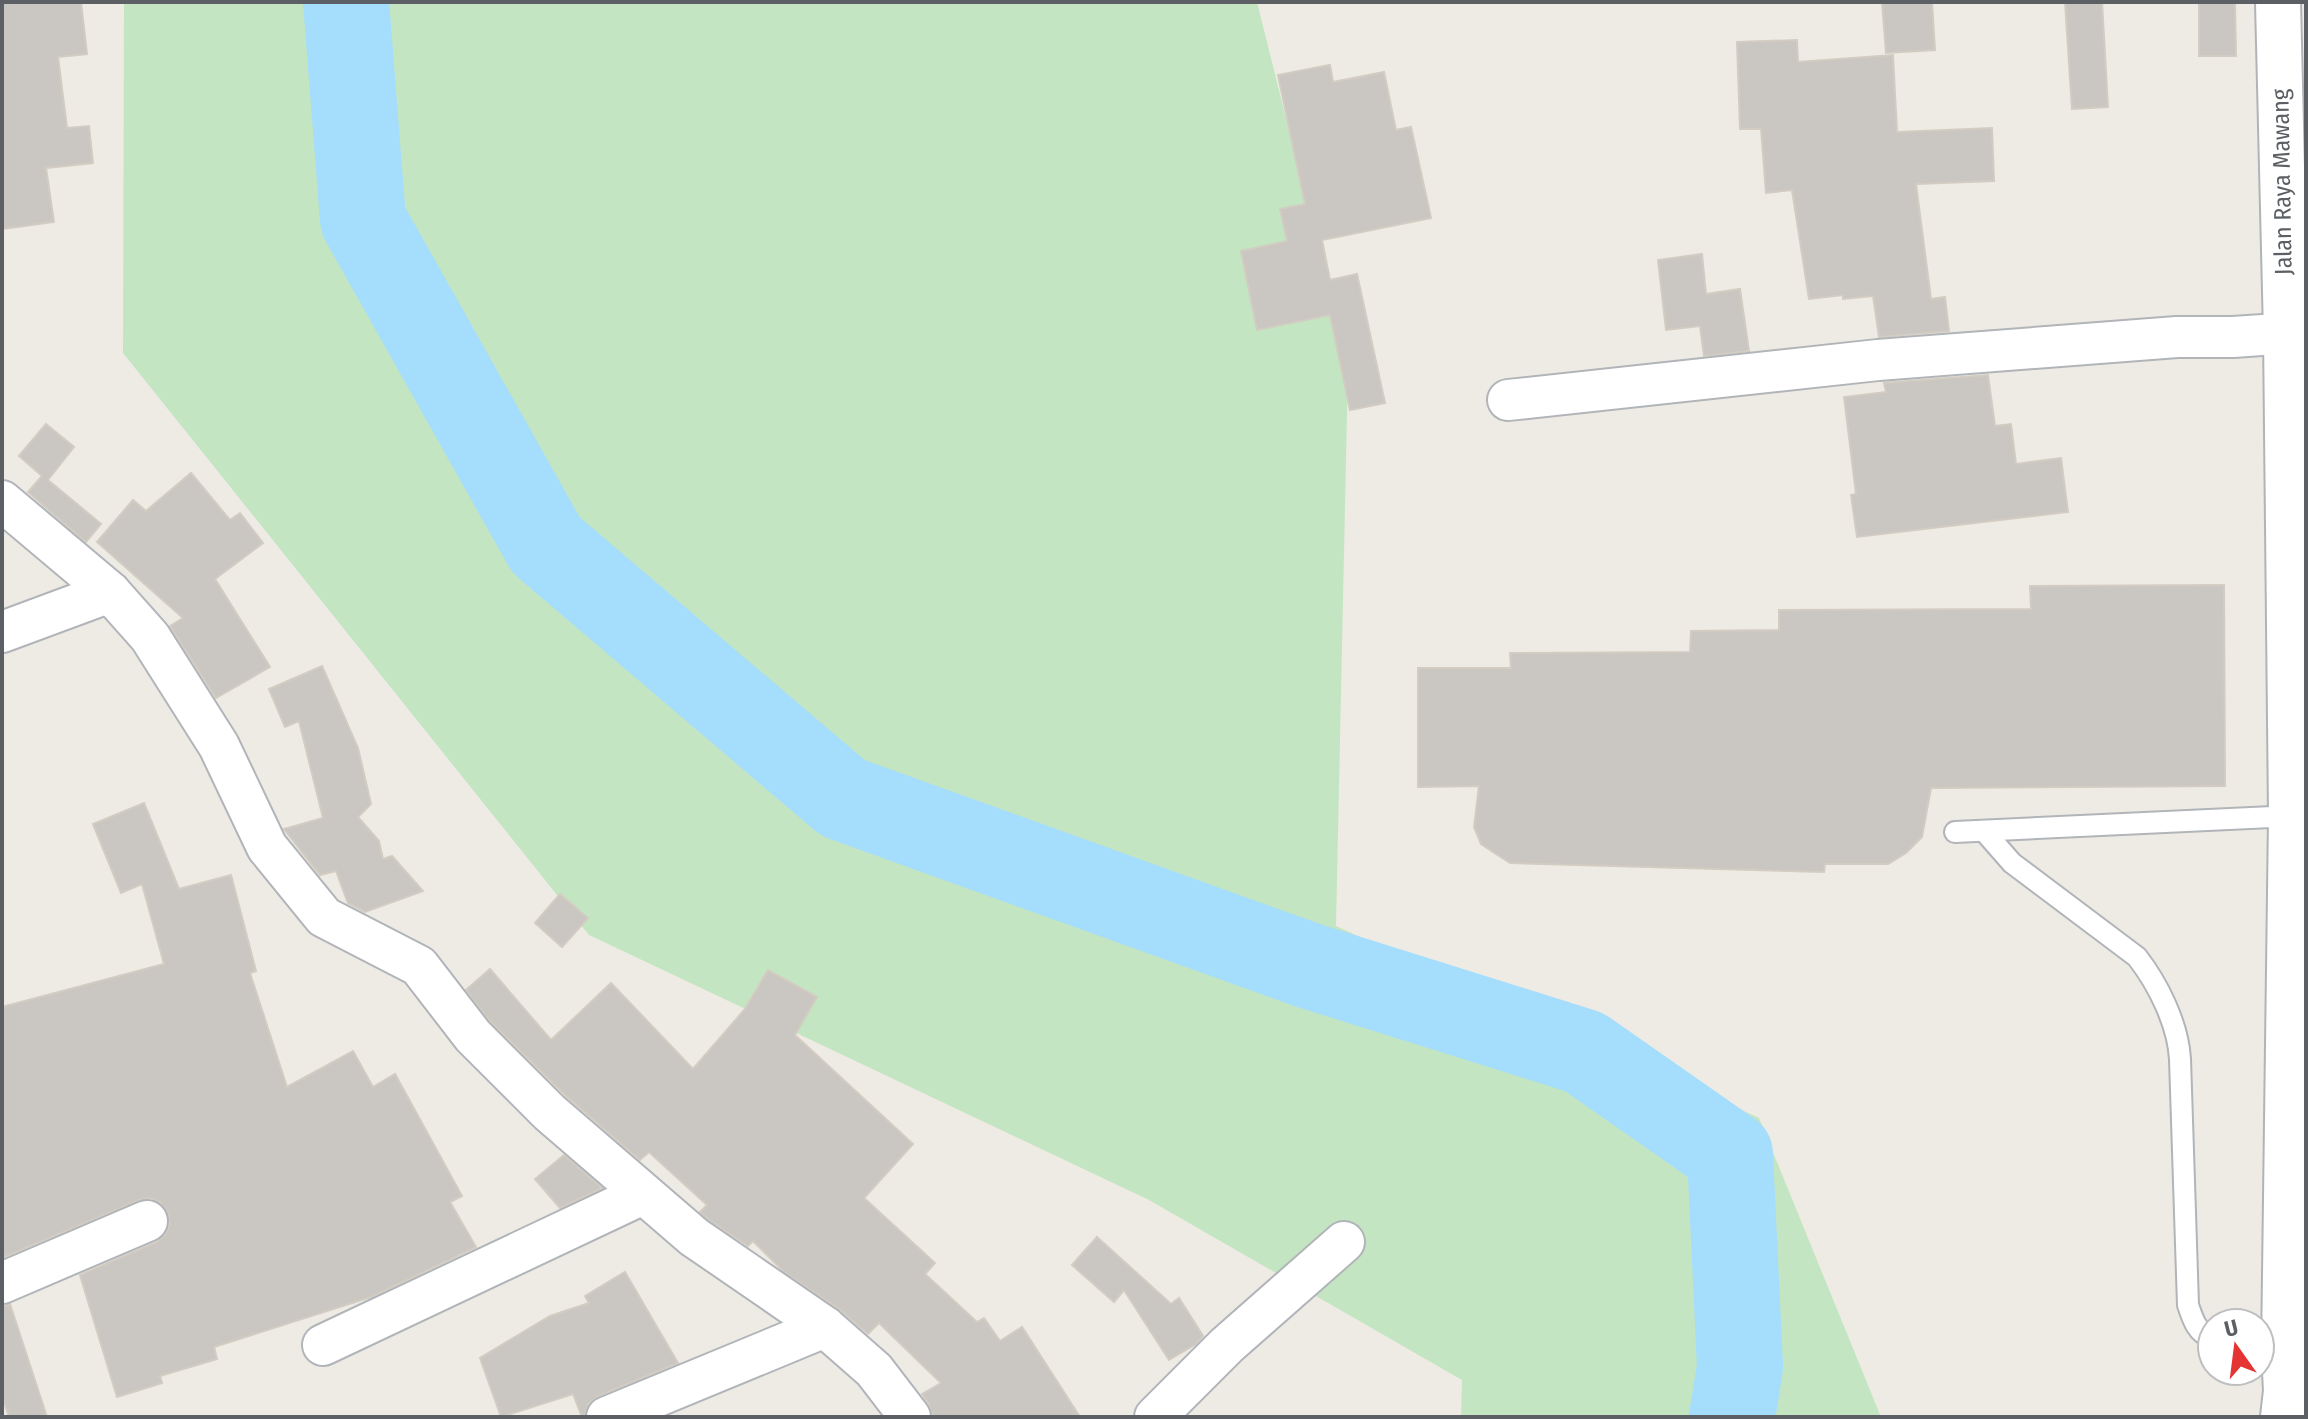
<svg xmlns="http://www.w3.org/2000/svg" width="2308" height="1419" font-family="'Fira Sans Condensed',sans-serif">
<rect width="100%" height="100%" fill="#eeebe4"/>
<polygon fill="#c4e5c1" points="124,2 1257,2 1348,367 1336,926 1759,1118 1881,1417 1461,1417 1462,1380 1149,1200 589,935 123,353"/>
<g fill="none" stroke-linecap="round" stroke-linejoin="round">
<polyline stroke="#a5ddfc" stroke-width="86" points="346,2 363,220 546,545 843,798 1310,966 1584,1052 1730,1154 1740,1367 1732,1417"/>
</g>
<g fill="#cac6c1" stroke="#d2ccc2" stroke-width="2">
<polygon points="2,2 81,2 87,54 58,57 67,128 89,126 93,163 46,168 54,222 2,229"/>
<polygon points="1882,2 1932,2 1935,50 1886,53"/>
<polygon points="2065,2 2102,2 2108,107 2072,109"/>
<polygon points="2199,2 2235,2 2236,56 2199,56"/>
<polygon points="1797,40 1798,62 1893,55 1897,132 1992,128 1994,181 1916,184 1931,299 1945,297 1949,331 1879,337 1873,296 1843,299 1843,295 1809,299 1792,190 1766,193 1761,129 1740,129 1737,42"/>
<polygon points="1330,65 1333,82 1384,72 1396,130 1411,127 1431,218 1322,240 1330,280 1357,274 1385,403 1350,410 1330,315 1257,330 1241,251 1287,241 1280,209 1305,204 1278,75"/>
<polygon points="1702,254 1706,294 1740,289 1749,351 1704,356 1700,326 1666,330 1658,260"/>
<polygon points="1988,375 1995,426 2011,424 2016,464 2061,458 2068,512 1857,537 1851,495 1856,494 1844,397 1886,392 1884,383"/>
<polygon points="46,424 74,447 48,480 101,524 86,542 28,492 42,476 19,456"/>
<polygon points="191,473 230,520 240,513 263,543 215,579 270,667 216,698 170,626 183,618 97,542 133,500 146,511"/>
<polygon points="2224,585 2225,786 1931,788 1922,837 1906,853 1888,864 1825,864 1824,872 1510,863 1481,844 1474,827 1479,786 1418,787 1418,668 1511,668 1510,653 1690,652 1691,631 1779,630 1779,610 2031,609 2030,586"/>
<polygon points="322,666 358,748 371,804 358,817 379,841 383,859 392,856 423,891 365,912 348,903 336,871 320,875 284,829 323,818 299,721 285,727 269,689"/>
<polygon points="144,803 179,889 231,875 256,971 250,973 287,1087 353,1051 373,1087 395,1074 462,1196 450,1202 476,1247 371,1297 214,1347 217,1359 160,1376 162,1383 117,1397 80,1275 157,1242 165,1235 170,1224 168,1213 160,1202 150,1198 139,1200 2,1258 2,1007 164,964 142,884 121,893 93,824"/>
<polygon points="560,894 588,918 562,947 535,923"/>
<polygon points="490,969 551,1040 611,983 693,1069 745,1009 768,970 817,997 795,1035 913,1144 864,1198 935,1263 925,1274 977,1322 984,1318 1000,1341 1022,1327 1080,1417 933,1417 929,1404 922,1394 941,1383 879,1323 868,1334 838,1308 783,1271 753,1241 748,1246 708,1219 700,1212 707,1205 649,1152 640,1160 565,1095 490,1021 466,990"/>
<polygon points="564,1155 602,1188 560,1208 535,1179"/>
<polygon points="1097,1237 1171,1304 1179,1298 1203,1336 1196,1344 1169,1360 1124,1290 1114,1302 1072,1265"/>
<polygon points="625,1272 678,1363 598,1396 588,1404 584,1417 582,1417 573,1394 501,1417 480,1358 550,1316 589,1303 585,1296"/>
<polygon points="10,1304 47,1417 9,1417 2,1395 2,1306"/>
</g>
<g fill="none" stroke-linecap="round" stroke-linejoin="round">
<g stroke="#b1b5b9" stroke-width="24">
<g id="lane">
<path d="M1984,831L2012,863L2137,957C2158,984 2178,1024 2180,1059L2188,1305C2193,1320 2197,1333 2212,1338"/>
<polyline points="1955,832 2291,816"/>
</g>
</g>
<g stroke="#b1b5b9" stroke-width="44">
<g id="street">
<polyline points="1508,400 1878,360 2177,337 2233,337 2306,332"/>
<polyline points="2,501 110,592 150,637 219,746 267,847 324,917 419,966 473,1036 549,1112 694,1237 825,1327 874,1370 910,1417"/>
<polyline points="2,632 110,592"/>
<polyline points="2,1283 147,1221"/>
<polyline points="323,1345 643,1194"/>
<polyline points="607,1417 825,1327"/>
<polyline points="1155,1417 1227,1345 1344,1242"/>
</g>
</g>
<g stroke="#b0b4b8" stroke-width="48">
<polyline id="secondary" points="2278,2 2286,333 2291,816 2284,1352 2286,1391 2283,1417"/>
</g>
<use href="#lane" stroke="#fff" stroke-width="20"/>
<use href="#street" stroke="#fff" stroke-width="40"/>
<use href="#secondary" stroke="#fff" stroke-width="44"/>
</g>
<g text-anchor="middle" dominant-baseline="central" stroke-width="6" stroke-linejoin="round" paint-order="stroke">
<g font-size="24" fill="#5c6064" stroke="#fff">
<text transform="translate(2282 182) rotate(-91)">Jalan Raya Mawang</text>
</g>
</g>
<rect width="2308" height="1419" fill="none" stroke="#5c6064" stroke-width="8"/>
<g transform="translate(2236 1347) rotate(346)"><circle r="38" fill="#ffffff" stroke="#bebfc1" stroke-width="2"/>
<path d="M0-6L14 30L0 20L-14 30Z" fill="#e43434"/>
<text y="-12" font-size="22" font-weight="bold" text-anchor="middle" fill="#5c6064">U</text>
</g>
</svg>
